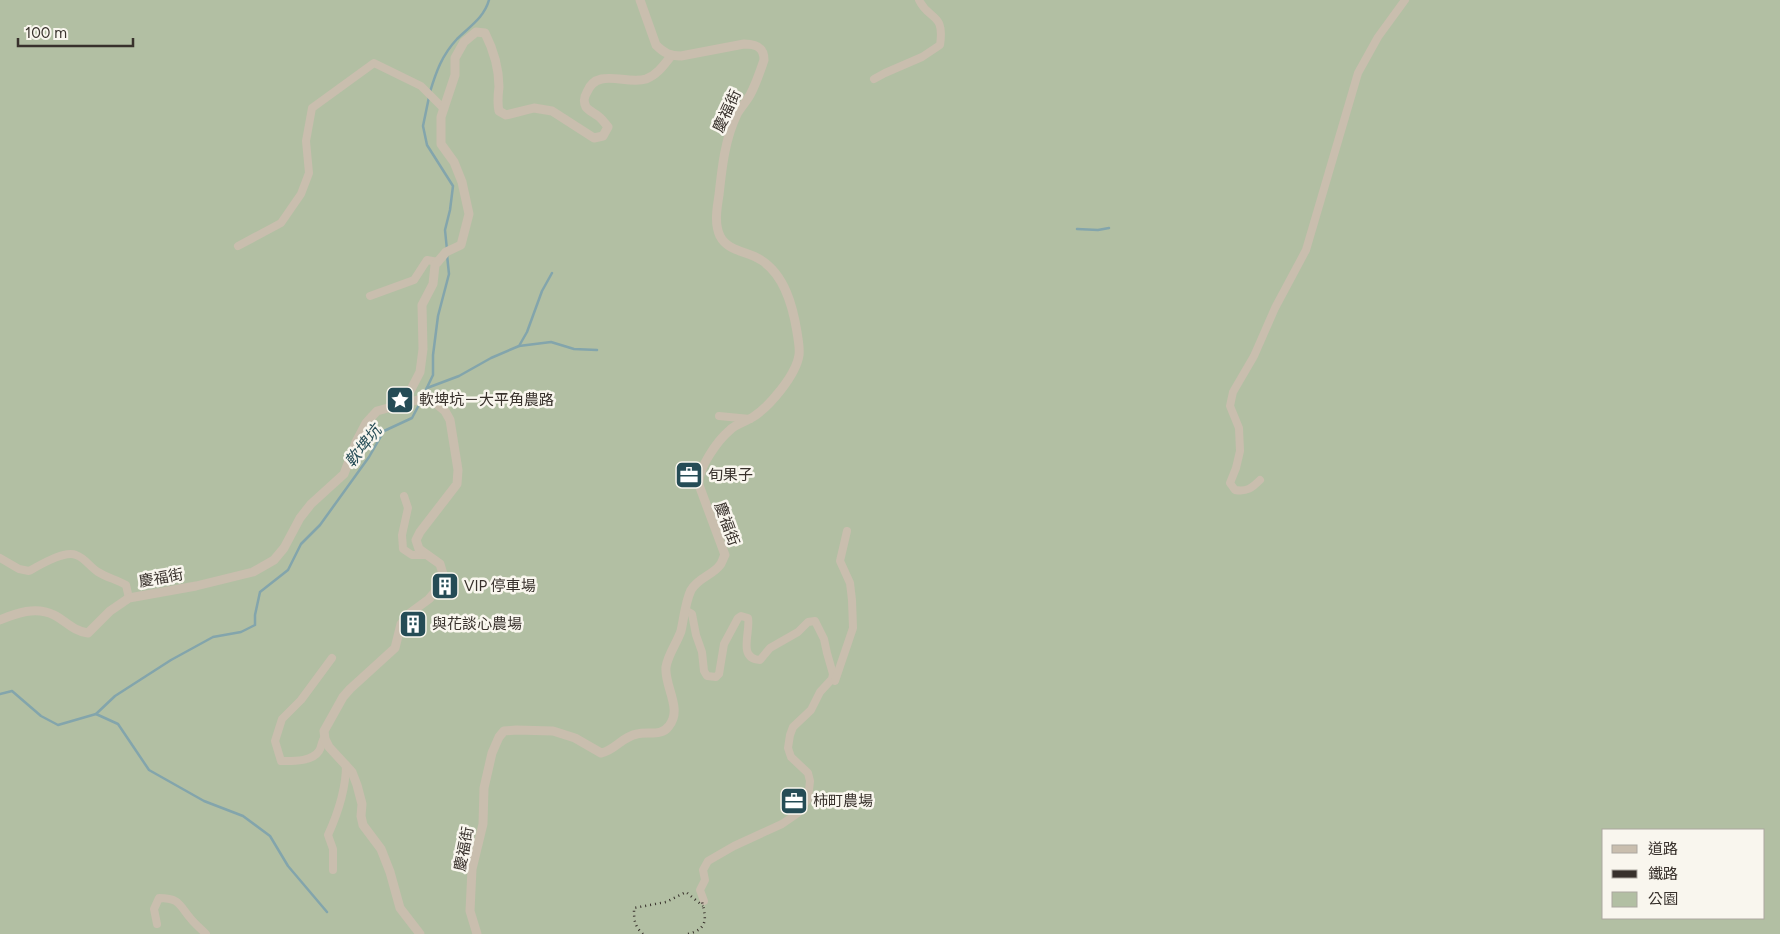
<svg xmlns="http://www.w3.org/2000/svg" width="1780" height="934" font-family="Figtree,'Noto Sans TC',sans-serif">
<rect width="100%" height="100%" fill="#f1ece2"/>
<path fill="#b2bfa3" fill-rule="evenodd" d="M0,0H1780V934H0ZM1604,830H1764V918H1604Z"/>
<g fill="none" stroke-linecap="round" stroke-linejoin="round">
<g stroke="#83a5ac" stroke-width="2.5">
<path d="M430,92C436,72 442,55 457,39C469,27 484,18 489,0"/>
<polyline points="429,97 423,126 427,145 453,186 450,210 445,230 447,250"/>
<polyline points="1077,229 1098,230 1109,228"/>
<polyline points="519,346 551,342 574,349 597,350"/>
<polyline points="427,388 459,376 491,358 519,346 527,332 542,291 552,273"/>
<polyline points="422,398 433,375 433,355 438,316 449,274 447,255"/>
<polyline points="0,694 12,691 41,716 58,725 96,714 115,696 171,660 213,637 241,632 255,625 255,615 260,592 288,570 301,544 320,525 369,457 384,431 412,418 420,403"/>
<polyline points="96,714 118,724 149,770 204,801 243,816 270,836 288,866 327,912"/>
</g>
<g stroke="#c9beae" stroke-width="8">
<path d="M874,79L885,73L922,57L940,45C945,12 929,21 919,0"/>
<polyline points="238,246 281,223 301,194 309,173 306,141 312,108 374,63 421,86 444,109"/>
<polyline points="370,296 414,280 427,260 438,262"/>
<polyline points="719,416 750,419"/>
<path d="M1260,480C1252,488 1247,492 1235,490L1230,483L1236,468L1240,451L1239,428L1230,406L1233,392L1254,356L1275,308L1306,250L1358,73L1378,37L1405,0"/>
<polyline points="404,496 408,508 402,535 403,549 412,555 427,555"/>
<path d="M0,558L19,569L29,571C40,565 64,550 76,555C85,558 90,567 98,572C106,577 117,580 126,585L129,598"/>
<path d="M685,610L692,614L696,635L702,652L704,671L707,676L716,677L719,674L724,644L738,618L741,616L748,618C751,631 737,659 760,660L770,648L798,632L808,622L815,621L824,639L827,653L833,674L832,679L820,692L811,710L793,727L790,735L788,748L791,757L808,773L810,781L808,799L798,813L782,824L734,846L708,861L703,870L705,880L700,890L704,901"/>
<polyline points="835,681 853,628 852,600 850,583 840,561 847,531"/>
<path d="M325,737C321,741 322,747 319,751C312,762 292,761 281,761L275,741L282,719L301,700L332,658"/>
<path d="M333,870V849L328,835C338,813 346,789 346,765"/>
<path d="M157,924L154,909L159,898C180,898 179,905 191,919C195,924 201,929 206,934"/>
</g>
<g stroke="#c9beae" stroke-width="9">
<path d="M404,403L420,372L423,349L422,305L433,284L435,265L446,252L461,245L469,214L462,182L454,162L441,144V117L455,75V58L464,42L476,32L485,33C493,49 499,69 499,87C498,95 497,102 499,111L506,115L534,108L552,111L594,138L603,136L608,127C605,123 602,119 598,116C594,113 588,110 586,107C583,101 584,97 587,92C597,67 626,85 646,79C657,75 664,65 671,56"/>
<path d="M0,620C16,613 36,606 54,615C66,621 73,631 88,633L110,611L129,598L196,586L253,572L274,560L284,548L300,518L311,504L344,474L356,442L366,423L377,411L421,399L432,400L445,411L450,420L458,470L457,484L420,532L416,540L419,549L440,564L443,574L441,585L429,599L410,613L401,624L395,648L350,689L343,697L324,731L325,739L329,747L352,772L357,785L362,804L361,816L363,825L381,849L390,872L400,908L420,934"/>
<path d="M477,934L470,911L472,869L483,824L484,788L492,753L499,737L504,731L516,730L553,731L575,738L601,753C616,750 621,737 637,734C648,731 661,737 669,726C683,709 664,686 666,667C668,654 677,643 681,631C684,618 685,603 691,590C699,577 713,575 720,565C722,563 723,558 725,555L699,485C697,469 718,440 730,430C736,424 745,422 753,417C770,406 796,375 799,355C800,348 798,339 797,332C793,307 785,275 761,260C748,251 728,252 720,236C714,223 717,208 719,195C722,167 725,139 737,114C741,107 746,102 750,95C756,84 760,72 764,60C764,47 756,44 744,44L681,56C670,56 664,53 656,45L640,0"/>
</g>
<g stroke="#38312c" stroke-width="2.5" stroke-dasharray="1 4" stroke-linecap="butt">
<path d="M643,934C634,926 634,919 634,908L666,902L686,892L703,906"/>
<path d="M688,934C707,929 707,920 702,902"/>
</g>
</g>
<defs>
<g id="sight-square" transform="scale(1.4375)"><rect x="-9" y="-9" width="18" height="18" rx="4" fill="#254c56" stroke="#f9f6ee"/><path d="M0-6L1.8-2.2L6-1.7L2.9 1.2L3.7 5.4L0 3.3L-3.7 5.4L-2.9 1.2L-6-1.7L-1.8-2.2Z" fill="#fff"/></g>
<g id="office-square" transform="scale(1.4375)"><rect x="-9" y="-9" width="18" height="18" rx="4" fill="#254c56" stroke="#f9f6ee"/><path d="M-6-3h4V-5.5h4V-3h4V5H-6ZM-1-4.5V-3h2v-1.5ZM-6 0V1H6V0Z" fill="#fff"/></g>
<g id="building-square" transform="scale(1.4375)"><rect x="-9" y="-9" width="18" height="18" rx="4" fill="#254c56" stroke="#f9f6ee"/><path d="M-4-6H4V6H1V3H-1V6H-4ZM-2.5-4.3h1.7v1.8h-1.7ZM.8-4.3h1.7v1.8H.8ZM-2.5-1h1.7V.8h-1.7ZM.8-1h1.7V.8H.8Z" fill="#fff"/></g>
</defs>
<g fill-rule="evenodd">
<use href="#sight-square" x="400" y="400"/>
<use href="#office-square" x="689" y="475"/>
<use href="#building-square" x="445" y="586"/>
<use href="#building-square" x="413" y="624"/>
<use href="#office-square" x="794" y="801"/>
</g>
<g text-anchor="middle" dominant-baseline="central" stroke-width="5" stroke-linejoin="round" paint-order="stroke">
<g font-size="15" fill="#38312c" stroke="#f9f6ee">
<text transform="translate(727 111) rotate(-65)">慶福街</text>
<text transform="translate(727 524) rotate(70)">慶福街</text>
<text transform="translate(161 578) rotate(-10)">慶福街</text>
<text transform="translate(464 849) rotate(-79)">慶福街</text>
</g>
<g font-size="15" fill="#38312c" stroke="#f9f6ee" text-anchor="start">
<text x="419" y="400">軟埤坑－大平角農路</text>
<text x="708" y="475">旬果子</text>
<text x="464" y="586">VIP 停車場</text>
<text x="432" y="624">與花談心農場</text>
<text x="813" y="801">柿町農場</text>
</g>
<g font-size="16" font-style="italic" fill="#254c56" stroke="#f9f6ee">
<text transform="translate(363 446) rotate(-52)">軟埤坑</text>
</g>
</g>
<rect x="1602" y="829" width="162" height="90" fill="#f9f6ee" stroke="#aca7a0"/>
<rect x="1612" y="845" width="25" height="8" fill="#c9beae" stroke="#aca7a0"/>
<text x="1648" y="854" font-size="15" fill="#38312c">道路</text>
<rect x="1612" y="870" width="25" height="8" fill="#38312c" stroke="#aca7a0"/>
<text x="1648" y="879" font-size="15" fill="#38312c">鐵路</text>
<rect x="1612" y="892" width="25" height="15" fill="#b2bfa3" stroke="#aca7a0"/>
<text x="1648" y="904" font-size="15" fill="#38312c">公園</text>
<path d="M18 38v8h115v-8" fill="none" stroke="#38312c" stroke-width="2.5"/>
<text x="25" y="38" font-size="15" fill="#38312c" stroke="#f9f6ee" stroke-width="4" paint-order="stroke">100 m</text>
</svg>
